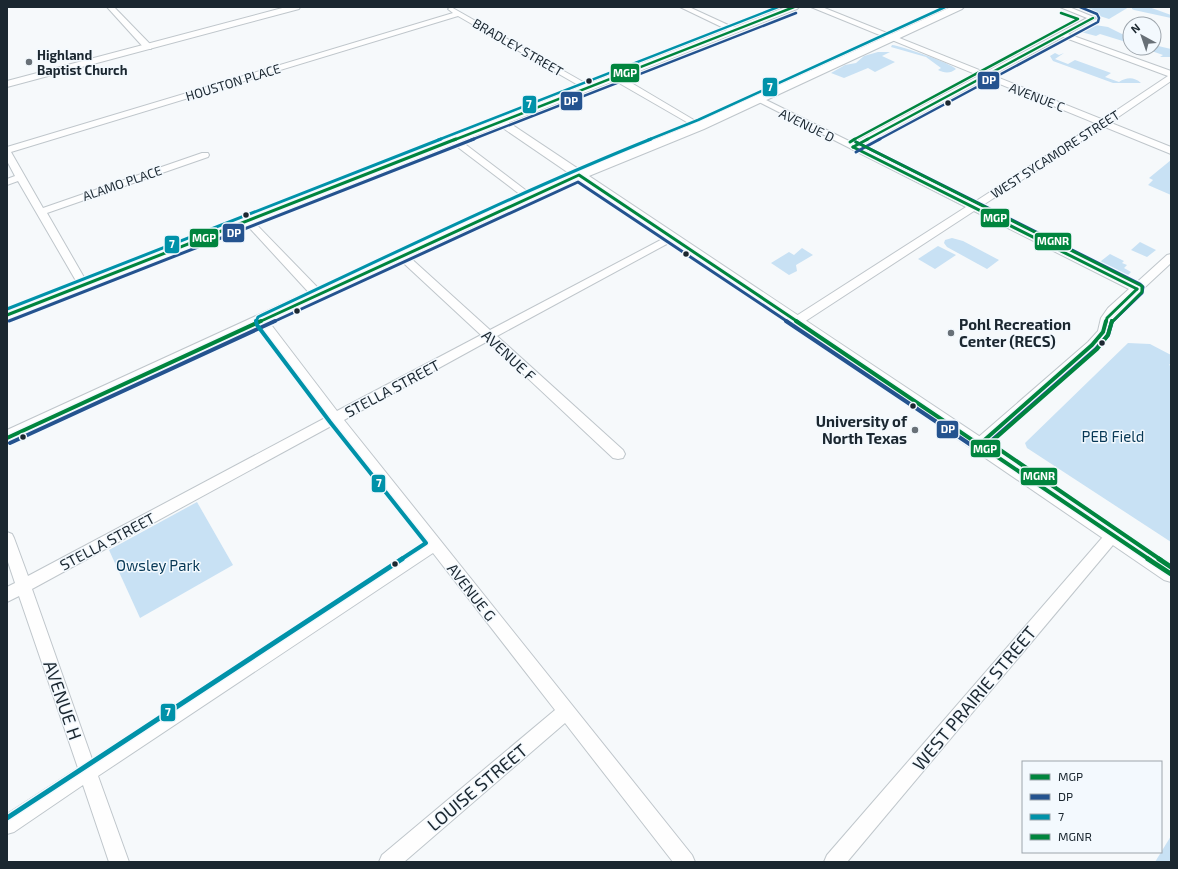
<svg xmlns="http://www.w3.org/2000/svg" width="1178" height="869" font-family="'Exo 2',sans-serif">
<rect width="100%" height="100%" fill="#f6f9fb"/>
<g fill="#c8e1f4">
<polygon points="1084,7 1129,7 1109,19 1087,12"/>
<polygon points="1132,7 1149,7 1171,15 1171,18 1134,10 1132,9"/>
<polygon points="1095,25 1108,27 1130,38 1130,41 1126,42 1100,34 1096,36 1081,32"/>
<path d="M892,45C901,46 951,63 956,69C950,74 944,73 938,70L941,68L926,57L891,47Z"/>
<polygon points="1154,45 1171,49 1171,57 1160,57 1163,55 1143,48 1154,48"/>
<polygon points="878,52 890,52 882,56 895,62 875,72 868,68 844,78 831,73 845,65 856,63 864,56"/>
<path d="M1055,53L1059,55L1064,53L1055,59L1068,64L1075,60L1111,73L1105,77L1119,82C1127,77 1134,77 1141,83H1113L1053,61L1050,56Z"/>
<polygon points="1171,160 1171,195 1148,185 1153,180 1149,178"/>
<polygon points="952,238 963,241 999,260 987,269 947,247 944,243 945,240"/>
<polygon points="1140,242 1156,250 1147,257 1131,250"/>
<polygon points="938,246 956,255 935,269 918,259"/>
<polygon points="802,248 813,255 796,265 797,271 789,275 771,263 789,252 794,255"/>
<polygon points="1110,254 1124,261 1122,263 1127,265 1124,268 1131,272 1126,277 1101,265 1101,261"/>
<polygon points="1128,343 1150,344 1171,355 1171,363 1169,365 1171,366 1171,542 1027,448 1025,443"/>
<polygon points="197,502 233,565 140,618 109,550"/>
<polygon points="1171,836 1171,862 1155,862"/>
</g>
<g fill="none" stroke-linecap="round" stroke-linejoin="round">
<g stroke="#bfc6cb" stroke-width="2">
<g id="minor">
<polygon points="107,7 114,7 151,45 151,49 145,49"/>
<polygon points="451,7 592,87 591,89 585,89 458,16 11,152 43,208 202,153 208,153 209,155 208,157 47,213 89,286 88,288 80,288 79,286 18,181 7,185 7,179 15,176 7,161 7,147 453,13 448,9"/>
<polygon points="680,7 689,7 739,30 738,32 732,32"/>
<path d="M1060,7H1069L1096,18L1068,34L1171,71V81L1111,122L980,207L1135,284L1167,255L1171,254V263L1116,314L1112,319L1109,332L1096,348L985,448L980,449L975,448L973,444L975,440L1088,342L1098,331L1101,318L1108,308L1129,289L974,211L801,324H793L791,321L793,318L966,207L753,99L754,97H760L853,143L1087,18ZM1063,37L1168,76L1105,118L973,203L860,147Z"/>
<polygon points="612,75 618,75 704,126 703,128 697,128 612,79"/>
<polygon points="454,137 457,138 532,195 534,197 532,199 526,199 451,142 450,140 451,138"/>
<polygon points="248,218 251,219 321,291 322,294 321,297 313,297 245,223 243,221 245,219"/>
<path d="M672,234L677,237L676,239L497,336L623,450L625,454L623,458L618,459L613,458L488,341L344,420L692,855L695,862H673L565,723L404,862H379L382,855L555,710L433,553L98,776L129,862H109L83,785L14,832L7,834V814L78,768L19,596L7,602V587L15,583L7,559V532L12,534L14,538L28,576L327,417L258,324L256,321L258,318H266L337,411L481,335L397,257L396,255L397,253H405L490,330ZM333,425L425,543L92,759L32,589Z"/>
<polygon points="1113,529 1118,531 1120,535 1118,539 847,862 824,862 827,855 1108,531"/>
</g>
</g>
<g stroke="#bfc6cb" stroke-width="2">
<g id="tertiary">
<polygon points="286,7 300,7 299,9 7,87 7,81"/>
<polygon points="811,7 822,7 1171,147 1171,154"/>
<polygon points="501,119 505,120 1171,564 1171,582 1164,580 497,124 496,122"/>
</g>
</g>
<g stroke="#bfc6cb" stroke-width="2">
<g id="secondary">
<polygon points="786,7 799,7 797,9 7,320 7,309"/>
<polygon points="951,7 964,7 962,9 704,129 584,178 471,228 7,445 7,430 461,222 574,172 696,123"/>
</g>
</g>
<use href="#minor" fill="#fefefe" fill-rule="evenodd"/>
<use href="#tertiary" fill="#fefefe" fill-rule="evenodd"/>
<use href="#secondary" fill="#fefefe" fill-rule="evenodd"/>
<g stroke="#f3f9fe" stroke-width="4.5">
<g id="bus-1-far3">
<polyline points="454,140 794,7"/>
<polyline points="866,140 1093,18"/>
</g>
</g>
<g stroke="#f3f9fe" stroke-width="5.5">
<g id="bus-1-far2">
<polyline points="853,147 1137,289"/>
<polyline points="853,147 868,139"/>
<polyline points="7,315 456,139"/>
<polyline points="259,322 579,175 798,322"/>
<polyline points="1106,322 1107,318 1137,289"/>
</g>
</g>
<g stroke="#f3f9fe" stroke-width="7">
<g id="bus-1-far1">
<polyline points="796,321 1150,560"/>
<polyline points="7,438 261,321"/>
<polyline points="980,444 1092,345 1103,332 1106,321"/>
</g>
</g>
<g stroke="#f3f9fe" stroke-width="8">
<polyline id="bus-1" points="1148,559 1171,574"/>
</g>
<g stroke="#f3f9fe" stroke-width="4.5">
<g id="bus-2-far2">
<polyline points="471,140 796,13"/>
<polyline points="878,140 1098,22 1099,18 1097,14 1080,7"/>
</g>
</g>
<g stroke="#f3f9fe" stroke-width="5.5">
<g id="bus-2-far1">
<polyline points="856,142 1140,284 1143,287 1142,293 1112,322"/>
<polyline points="856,152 880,139"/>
<polyline points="9,321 474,139"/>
<polyline points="273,322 578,182 788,322"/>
</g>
</g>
<g stroke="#f3f9fe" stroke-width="7">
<g id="bus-2">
<polyline points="786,321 977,449 982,449 1096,349 1108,335 1112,321"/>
<polyline points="10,443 275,321"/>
</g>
</g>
<g stroke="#f3f9fe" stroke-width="4.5">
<g id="bus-3-far3">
<polyline points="438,140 778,7"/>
<polyline points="648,140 698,120 945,7"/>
</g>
</g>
<g stroke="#f3f9fe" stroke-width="5.5">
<g id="bus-3-far2">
<polyline points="7,309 441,139"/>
<path d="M256,322L258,317C388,256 517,193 651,139"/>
</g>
</g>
<g stroke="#f3f9fe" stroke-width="7">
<polyline id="bus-3-far1" points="256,321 257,325 330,422 426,543 400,560"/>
</g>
<g stroke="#f3f9fe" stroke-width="8">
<polyline id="bus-3" points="7,818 402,559"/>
</g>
<g stroke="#f3f9fe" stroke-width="4.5">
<polyline id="bus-4-far3" points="853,140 1078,19 1061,13"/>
</g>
<g stroke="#f3f9fe" stroke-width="5.5">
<g id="bus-4-far2">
<polyline points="850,142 855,139"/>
<polyline points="856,142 1142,286 1142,292 1112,322"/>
</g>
</g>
<g stroke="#f3f9fe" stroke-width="7">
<polyline id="bus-4-far1" points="1112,321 1108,335 1097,349 990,443 1161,560"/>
</g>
<g stroke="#f3f9fe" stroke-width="8">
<polyline id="bus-4" points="1159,559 1171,567"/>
</g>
<use href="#bus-1-far3" stroke="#00853e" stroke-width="2.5"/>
<use href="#bus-1-far2" stroke="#00853e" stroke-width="3"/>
<use href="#bus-1-far1" stroke="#00853e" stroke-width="4"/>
<use href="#bus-1" stroke="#00853e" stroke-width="5"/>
<use href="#bus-2-far2" stroke="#24538f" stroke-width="2.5"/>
<use href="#bus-2-far1" stroke="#24538f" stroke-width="3"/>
<use href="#bus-2" stroke="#24538f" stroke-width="4"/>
<use href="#bus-3-far3" stroke="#0092a9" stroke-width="2.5"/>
<use href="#bus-3-far2" stroke="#0092a9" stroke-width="3"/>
<use href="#bus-3-far1" stroke="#0092a9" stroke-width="4"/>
<use href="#bus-3" stroke="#0092a9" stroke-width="5"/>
<use href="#bus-4-far3" stroke="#00853e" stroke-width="2.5"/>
<use href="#bus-4-far2" stroke="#00853e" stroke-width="3"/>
<use href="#bus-4-far1" stroke="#00853e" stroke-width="4"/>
<use href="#bus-4" stroke="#00853e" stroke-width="5"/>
</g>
<g fill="#687077" stroke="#f3f9fe" stroke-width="1.5">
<circle cx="29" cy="62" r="4"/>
<circle cx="951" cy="333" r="4"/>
<circle cx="915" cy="430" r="4"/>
</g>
<g fill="#1b2730" stroke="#f3f9fe" stroke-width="1.5">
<circle cx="589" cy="81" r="3.5"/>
<circle cx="948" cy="103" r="3.5"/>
<circle cx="246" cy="215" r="3.5"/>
<circle cx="686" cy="254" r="3.5"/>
<circle cx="297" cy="311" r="3.5"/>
<circle cx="1102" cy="343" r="3.5"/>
<circle cx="913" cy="406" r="3.5"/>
<circle cx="23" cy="437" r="3.5"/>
<circle cx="395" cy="564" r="3.5"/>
</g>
<g text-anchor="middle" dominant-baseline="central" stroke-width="3" stroke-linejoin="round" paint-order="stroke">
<g font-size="13" fill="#1b2730" stroke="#f3f9fe">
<text transform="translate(518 47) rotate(30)">BRADLEY STREET</text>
<text transform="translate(233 82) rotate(-17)">HOUSTON PLACE</text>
<text transform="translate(1037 97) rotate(21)">AVENUE C</text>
<text transform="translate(807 125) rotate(26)">AVENUE D</text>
<text transform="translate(1055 154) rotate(-33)">WEST SYCAMORE STREET</text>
<text transform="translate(122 183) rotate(-19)">ALAMO PLACE</text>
</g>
<g font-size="13" font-weight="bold" fill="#1b2730" stroke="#f3f9fe" text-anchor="start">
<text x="37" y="55">Highland<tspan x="37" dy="15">Baptist Church</tspan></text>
</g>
<g font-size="15" font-weight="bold" fill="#1b2730" stroke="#f3f9fe" text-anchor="start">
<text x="959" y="324">Pohl Recreation<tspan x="959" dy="17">Center (RECS)</tspan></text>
<text x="907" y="421" text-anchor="end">University of<tspan x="907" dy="17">North Texas</tspan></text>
</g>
<g font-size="15" fill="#1b2730" stroke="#f3f9fe">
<text transform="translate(509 355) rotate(43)">AVENUE F</text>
<text transform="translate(392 388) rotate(-28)">STELLA STREET</text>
<text transform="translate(107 541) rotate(-28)">STELLA STREET</text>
<text transform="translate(472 592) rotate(52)">AVENUE G</text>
</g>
<g font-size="15" fill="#073856" stroke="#f3f9fe">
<text x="1113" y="436">PEB Field</text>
<text x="158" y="565">Owsley Park</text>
</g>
<g font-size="18" fill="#1b2730" stroke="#f3f9fe">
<text transform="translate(974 698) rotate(-50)">WEST PRAIRIE STREET</text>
<text transform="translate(63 700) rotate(71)">AVENUE H</text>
<text transform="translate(477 787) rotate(-40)">LOUISE STREET</text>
</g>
</g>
<g stroke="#f3f9fe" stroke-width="1.5">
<rect x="610" y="63" width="30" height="20" rx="4" fill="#00853e"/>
<rect x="977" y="71" width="23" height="19" rx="4" fill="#24538f"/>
<rect x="762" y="77" width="16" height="20" rx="4" fill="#0092a9"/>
<rect x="560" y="91" width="23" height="20" rx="4" fill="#24538f"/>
<rect x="522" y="95" width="15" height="19" rx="4" fill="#0092a9"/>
<rect x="980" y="208" width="30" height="20" rx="4" fill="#00853e"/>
<rect x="222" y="223" width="23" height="20" rx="4" fill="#24538f"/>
<rect x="189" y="228" width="30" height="20" rx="4" fill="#00853e"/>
<rect x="1034" y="232" width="38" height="19" rx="4" fill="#00853e"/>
<rect x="164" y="235" width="16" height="19" rx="4" fill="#0092a9"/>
<rect x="936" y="420" width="23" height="19" rx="4" fill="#24538f"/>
<rect x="970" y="439" width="31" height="19" rx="4" fill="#00853e"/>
<rect x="1020" y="467" width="38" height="19" rx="4" fill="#00853e"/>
<rect x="371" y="474" width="15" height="19" rx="4" fill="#0092a9"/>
<rect x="160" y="703" width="16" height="19" rx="4" fill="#0092a9"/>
</g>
<g font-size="11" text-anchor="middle" font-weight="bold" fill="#fff">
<text x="625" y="77">MGP</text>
<text x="989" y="84">DP</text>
<text x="770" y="91">7</text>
<text x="571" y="105">DP</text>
<text x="529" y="108">7</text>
<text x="995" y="222">MGP</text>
<text x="234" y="237">DP</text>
<text x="204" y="242">MGP</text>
<text x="1053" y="245">MGNR</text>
<text x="172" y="248">7</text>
<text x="948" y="433">DP</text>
<text x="985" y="453">MGP</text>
<text x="1039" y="480">MGNR</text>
<text x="379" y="487">7</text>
<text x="168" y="716">7</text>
</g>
<rect width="1178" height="869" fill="none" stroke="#1b2730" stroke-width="16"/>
<rect x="1022" y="761" width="140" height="92" fill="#f3f9fe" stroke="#9da5ac"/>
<rect x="1030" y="774" width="20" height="6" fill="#00853e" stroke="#9da5ac"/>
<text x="1058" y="781" font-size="12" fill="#1b2730">MGP</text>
<rect x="1030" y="794" width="20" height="6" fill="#24538f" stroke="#9da5ac"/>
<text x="1058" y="801" font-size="12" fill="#1b2730">DP</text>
<rect x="1030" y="814" width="20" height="6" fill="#0092a9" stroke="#9da5ac"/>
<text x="1058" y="821" font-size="12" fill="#1b2730">7</text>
<rect x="1030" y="834" width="20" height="6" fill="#00853e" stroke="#9da5ac"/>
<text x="1058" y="841" font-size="12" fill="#1b2730">MGNR</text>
<g transform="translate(1142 36) rotate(320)"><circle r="19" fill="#f3f9fe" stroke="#9da5ac"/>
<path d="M0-3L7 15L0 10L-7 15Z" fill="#687077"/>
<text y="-6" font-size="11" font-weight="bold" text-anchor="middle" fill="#1b2730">N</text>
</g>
</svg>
